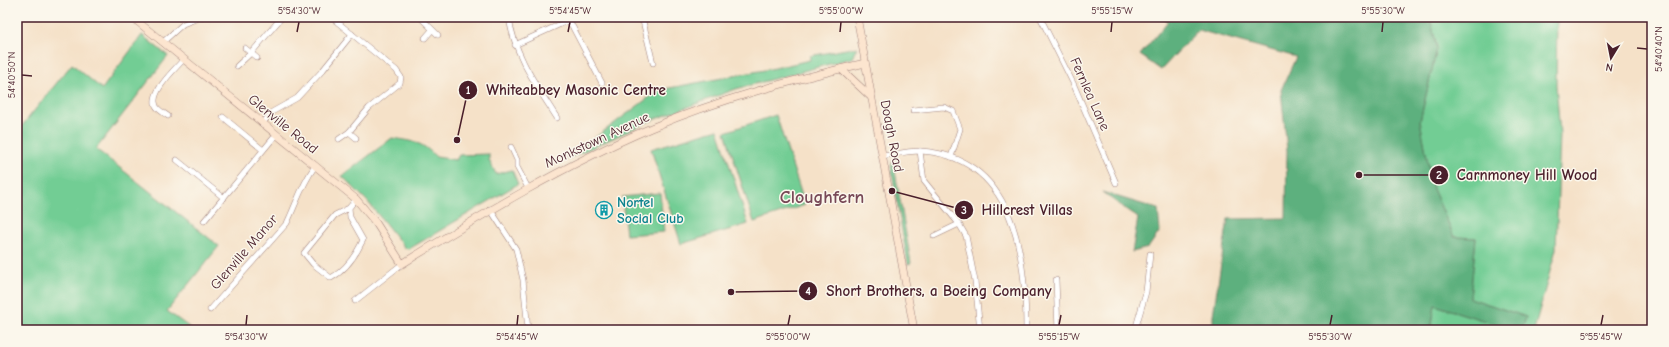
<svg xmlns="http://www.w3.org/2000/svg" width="1669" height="347" font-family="'Comic Neue',sans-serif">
<rect width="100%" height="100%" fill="#fbf7ec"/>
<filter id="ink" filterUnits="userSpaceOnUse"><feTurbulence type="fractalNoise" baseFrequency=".025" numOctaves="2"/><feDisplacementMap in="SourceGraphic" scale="8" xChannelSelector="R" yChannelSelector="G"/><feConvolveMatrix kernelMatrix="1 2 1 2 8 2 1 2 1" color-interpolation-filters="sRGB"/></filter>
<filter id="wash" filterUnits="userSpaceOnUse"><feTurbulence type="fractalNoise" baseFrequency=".012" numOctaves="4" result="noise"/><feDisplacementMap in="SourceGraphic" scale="16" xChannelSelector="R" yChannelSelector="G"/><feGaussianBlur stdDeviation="0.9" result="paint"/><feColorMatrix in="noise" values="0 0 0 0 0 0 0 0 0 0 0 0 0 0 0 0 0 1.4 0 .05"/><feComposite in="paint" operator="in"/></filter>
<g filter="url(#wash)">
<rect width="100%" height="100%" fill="#f5e1c8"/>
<g fill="#72cd94" stroke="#5e7660">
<polygon points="1292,17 1312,17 1312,19 1298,25 1291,22"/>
<polygon points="1430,17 1557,17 1556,85 1560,134 1556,249 1534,330 1522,330 1526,317 1470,298 1476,238 1454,237 1433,189 1420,121 1437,48"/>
<polygon points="142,35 168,56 96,149 219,246 167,311 193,330 17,330 17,132 72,64 102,89"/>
<polygon points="857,47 852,58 736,89 650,121 565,160 659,90 775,68 810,60 810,56"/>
<polygon points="776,115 805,205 754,222 725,132"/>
<polygon points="718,129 748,224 681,244 651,149"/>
<path d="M392,138C411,141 422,141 436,157L456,160L459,155L489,154V160L496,174L512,170L518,184L409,249L405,248L368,202L342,176Z"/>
<polygon points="893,160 911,263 908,264 891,167"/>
<polygon points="660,193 664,232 626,235 622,197"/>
<polygon points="1435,305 1514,330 1431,330"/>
</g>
<g fill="#5db07e" stroke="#546854">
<polygon points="1159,17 1292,17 1292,22 1298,25 1312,19 1312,17 1430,17 1437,48 1420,121 1433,189 1454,237 1476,238 1470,298 1526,317 1522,330 1514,330 1435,305 1431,330 1213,330 1213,315 1228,219 1286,218 1287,150 1281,90 1296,57 1198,30 1161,70 1140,55 1168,21"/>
<polygon points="1102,192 1158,209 1160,231 1148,248 1132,252 1138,218"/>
</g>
</g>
<g filter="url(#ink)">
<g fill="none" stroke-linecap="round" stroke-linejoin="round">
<g stroke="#a0807a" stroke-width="6">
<g id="street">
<polyline points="331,17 396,70 401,77 400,83 369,108 349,132 339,139"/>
<polyline points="420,17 438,35"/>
<path d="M509,17C514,55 537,86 557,118"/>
<polyline points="642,17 653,63"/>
<polyline points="1040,17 1073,83 1116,183"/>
<polyline points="569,20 602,83"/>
<polyline points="425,38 432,30"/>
<polyline points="163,42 183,24 201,17"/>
<polyline points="515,45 576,17"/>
<polyline points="245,48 257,58"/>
<polyline points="237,66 252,52 282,17"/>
<polyline points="913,110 944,107 953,111 960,129 951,157"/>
<path d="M168,116C164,113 158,110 156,106C149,93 175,69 184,59"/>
<polyline points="223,117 263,150"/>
<polyline points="262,124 272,112 297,98 323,70 352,34"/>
<polyline points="349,132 356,138"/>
<polyline points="511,147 517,160 517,167 528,188"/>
<polyline points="920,151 924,181 959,224 966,236 975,281 980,330"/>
<path d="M882,156C895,154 908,151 921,151C1015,157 1026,256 1026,330"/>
<polyline points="177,160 224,198"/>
<path d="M349,208L335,215L304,253L313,264L331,278C346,270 356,255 363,240L350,217L349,208L356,199"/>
<polyline points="490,209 516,249 523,280 528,330"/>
<polyline points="204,221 276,135"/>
<polyline points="934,236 959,224"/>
<polyline points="1056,280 1058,330"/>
<polyline points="355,301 402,264"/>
<path d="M210,310L287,223C297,202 301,186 315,166"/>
<polyline points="1135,330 1146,292 1150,254"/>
</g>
</g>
<g stroke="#a0807a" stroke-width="8">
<g id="secondary">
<path d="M132,17L356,199L376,223L402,264C483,214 564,165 651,128C720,99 793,80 865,63"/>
<polyline points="857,17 914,330"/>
<polyline points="841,69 871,97"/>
</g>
</g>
<use href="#street" stroke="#fff" stroke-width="5"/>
<use href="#secondary" stroke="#fce5cf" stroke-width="7"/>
</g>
</g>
<path fill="none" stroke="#4a1f2b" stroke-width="1.5" d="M297,32L299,22M568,32L570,22M840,32L841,22M1111,32L1112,22M1382,32L1383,22M1637,48L1647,49M22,75L32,76M246,325L247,315M517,325L518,315M788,325L790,315M1059,325L1061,315M1330,325L1332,315M1601,325L1603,315"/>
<defs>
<g id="building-ring" transform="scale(0.9)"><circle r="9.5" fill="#fbf7ec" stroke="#0f9aa8" stroke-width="1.5"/><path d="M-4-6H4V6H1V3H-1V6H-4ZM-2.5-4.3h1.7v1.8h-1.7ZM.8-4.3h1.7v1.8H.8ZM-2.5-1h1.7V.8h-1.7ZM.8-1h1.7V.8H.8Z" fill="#0f9aa8"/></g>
</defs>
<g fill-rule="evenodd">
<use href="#building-ring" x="604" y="210"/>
</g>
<g text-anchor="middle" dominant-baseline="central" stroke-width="3" stroke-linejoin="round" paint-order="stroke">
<g font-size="14" fill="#4a1f2b" stroke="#fbf7ec">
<text transform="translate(1090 94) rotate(66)">Fernlea Lane</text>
<text transform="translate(283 124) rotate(39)">Glenville Road</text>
<text transform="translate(892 136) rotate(79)">Doagh Road</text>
<text transform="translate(597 140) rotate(-25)">Monkstown Avenue</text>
<text transform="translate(244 252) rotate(-49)">Glenville Manor</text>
</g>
<g font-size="14" font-weight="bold" fill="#0d838f" stroke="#fbf7ec" text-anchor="start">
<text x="617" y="202">Nortel<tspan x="617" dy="16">Social Club</tspan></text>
</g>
<g font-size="18" font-weight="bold" fill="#784957" stroke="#fbf7ec">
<text x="822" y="197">Cloughfern</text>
</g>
</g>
<path fill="none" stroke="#4a1f2b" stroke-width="1.5" d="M457 140L468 90M1359 175L1439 175M892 191L964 210M731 292L808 291"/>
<g fill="#4a1f2b" stroke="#fbf7ec" stroke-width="1.5">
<circle cx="457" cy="140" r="4"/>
<circle cx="1359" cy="175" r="4"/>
<circle cx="892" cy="191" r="4"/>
<circle cx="731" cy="292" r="4"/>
<circle cx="468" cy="90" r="10"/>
<circle cx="1439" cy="175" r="10"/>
<circle cx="964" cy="210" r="10"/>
<circle cx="808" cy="291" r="10"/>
</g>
<g font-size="12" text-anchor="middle" font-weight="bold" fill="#fff">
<text x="468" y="94">1</text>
<text x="1439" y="179">2</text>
<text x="964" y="214">3</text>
<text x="808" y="295">4</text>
</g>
<g font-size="15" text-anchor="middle" font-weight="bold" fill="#4a1f2b" stroke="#fbf7ec" stroke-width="3" stroke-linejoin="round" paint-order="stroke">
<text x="576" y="95">Whiteabbey Masonic Centre</text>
<text x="1527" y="180">Carnmoney Hill Wood</text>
<text x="1027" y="215">Hillcrest Villas</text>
<text x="939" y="296">Short Brothers, a Boeing Company</text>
</g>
<rect width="1669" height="347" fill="none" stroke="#fbf7ec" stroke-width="44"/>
<g transform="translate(1611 58) rotate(190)" stroke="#fbf7ec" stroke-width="3" paint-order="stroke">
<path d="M0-3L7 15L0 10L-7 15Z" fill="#4a1f2b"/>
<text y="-6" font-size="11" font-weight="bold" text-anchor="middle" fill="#4a1f2b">N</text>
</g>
<rect x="22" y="22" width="1625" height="303" fill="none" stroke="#4a1f2b" stroke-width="1.5"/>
<g font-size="10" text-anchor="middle" fill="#4a1f2b">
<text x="299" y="14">5°54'30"W</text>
<text x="570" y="14">5°54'45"W</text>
<text x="841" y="14">5°55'00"W</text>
<text x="1112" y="14">5°55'15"W</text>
<text x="1383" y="14">5°55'30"W</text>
<text transform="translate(1658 49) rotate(-90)" y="4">54°40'40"N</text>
<text transform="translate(11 75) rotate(-90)" y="4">54°40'50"N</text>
<text x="246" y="340">5°54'30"W</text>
<text x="517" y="340">5°54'45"W</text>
<text x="788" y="340">5°55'00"W</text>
<text x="1059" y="340">5°55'15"W</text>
<text x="1330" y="340">5°55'30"W</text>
<text x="1601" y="340">5°55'45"W</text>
</g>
</svg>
